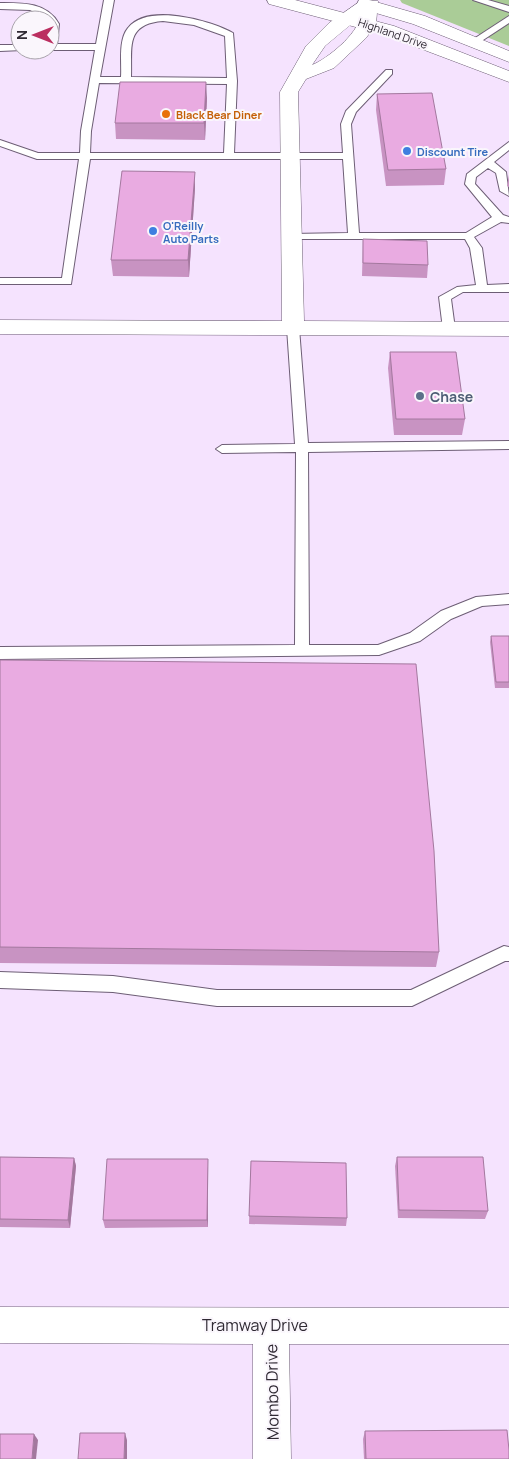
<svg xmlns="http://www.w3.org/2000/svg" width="509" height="1459" font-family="Manrope,sans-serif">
<rect width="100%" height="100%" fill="#f5e3fe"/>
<polygon fill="#aacc97" points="400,0 509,0 509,46 402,3"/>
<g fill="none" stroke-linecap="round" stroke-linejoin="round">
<g stroke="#6d5e75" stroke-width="2">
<g id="lane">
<path d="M104,0H114L100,77H121C122,63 118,40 128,28C147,3 210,20 233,33L237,81L234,153H343L341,124L346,111L386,70H392V74L356,112L351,124L359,233H466L492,217L465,184L467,174L509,142V150L494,162L506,172L509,196L500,191L496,173L488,168L476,177L475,184L503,215L509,217V223L501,222L474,237L482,248L487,285L509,284V292H463L451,299L455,329L449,333L443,329L439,297L457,287L476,285L470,248L465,239H287L285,237L291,234L348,233L343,159H90L71,284H0V278H62L79,159H37L0,146V140L38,153H80L81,131L95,50H50V20L30,10L0,9V3C22,3 47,2 59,24L57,44H96ZM163,21L194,25L225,36L227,78L131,77C132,47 125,24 163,21ZM99,83L227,84L224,153H90L91,131Z"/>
<polygon points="473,0 488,0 509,6 509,12"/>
<polygon points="509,16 509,23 477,44 469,42"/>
<polygon points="0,45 20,45 20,50 23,50 0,51"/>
<polygon points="293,324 299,328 308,443 509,441 509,449 308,452 309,645 378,645 410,633 441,611 476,597 509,594 509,604 482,606 451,619 420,641 379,655 0,659 0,647 295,645 296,452 222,453 216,449 222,445 295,444 287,328"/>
<polygon points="504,946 509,947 509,961 505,961 412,1006 217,1006 113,992 0,988 0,972 113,976 217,990 411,990"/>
</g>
</g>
<g stroke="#6d5e75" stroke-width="1">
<g id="street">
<path d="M362,0L378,1L376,24L366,38L334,68L306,79L298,92L304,321L509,322V336L0,334V320L282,321L280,92L306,46L329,23ZM360,17C358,34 327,59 312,65L325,46Z"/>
<polygon points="0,1307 509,1308 509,1344 289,1344 291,1459 253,1459 253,1344 0,1343"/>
</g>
</g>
<g stroke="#6d5e75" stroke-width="1">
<g id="secondary">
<polygon points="267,0 295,0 394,26 509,71 509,82 382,34 269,4"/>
<polygon points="359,0 369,0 425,16 509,51 509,62 413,24 359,8 357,4"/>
</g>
</g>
<use href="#lane" fill="#fff" fill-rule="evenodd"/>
<use href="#street" fill="#fff" fill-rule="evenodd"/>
<use href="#secondary" fill="#fff" fill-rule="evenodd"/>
</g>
<g fill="#c893c2">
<polygon points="377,94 446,169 444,185 386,186 376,110"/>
<polygon points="207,98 205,140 116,139 115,123"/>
<polygon points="509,175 509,187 507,186"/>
<polygon points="195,188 189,277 113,276 111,260"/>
<polygon points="363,239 428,265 427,278 362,276"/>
<polygon points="390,352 465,419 462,435 394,435 388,368"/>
<polygon points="491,636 509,636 509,688 495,688 490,642"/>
<polygon points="0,660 439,952 436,967 0,963"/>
<polygon points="0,1157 74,1158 76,1166 70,1228 0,1227"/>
<polygon points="397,1157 488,1211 485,1219 398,1218 395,1166"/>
<polygon points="251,1161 347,1218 346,1226 249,1224"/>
<polygon points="208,1167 208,1227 105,1228 103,1220"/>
<polygon points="365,1431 509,1459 364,1459 363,1439"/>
</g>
<g fill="#a3789e">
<polygon points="206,82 207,98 205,140 204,123"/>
<polygon points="195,172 195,188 189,277 188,260"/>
<polygon points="74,1158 76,1166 70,1228 68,1220"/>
<polygon points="208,1159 208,1227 207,1220"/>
<polygon points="125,1433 127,1440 127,1459 124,1459"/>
<polygon points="34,1434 38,1440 36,1459 32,1459"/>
</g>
<g fill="#e9abe1" stroke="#a3789e">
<polygon points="120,82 206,82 204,123 115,123"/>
<polygon points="432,93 446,169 388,170 377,94"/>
<polygon points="122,171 195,172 188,260 111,260"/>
<polygon points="363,239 427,241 428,265 363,263"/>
<polygon points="390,352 456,352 465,419 396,419"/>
<polygon points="491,636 509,636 509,682 496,682"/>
<polygon points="0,660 416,664 434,851 439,952 0,947"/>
<polygon points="0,1157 74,1158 68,1220 0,1219"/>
<polygon points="397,1157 483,1157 488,1211 399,1210"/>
<polygon points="107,1159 208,1159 207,1220 103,1220"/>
<polygon points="251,1161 346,1163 347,1218 249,1216"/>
<polygon points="507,1430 509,1450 509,1459 366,1459 365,1431"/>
<polygon points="80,1433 125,1433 124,1459 78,1459"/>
<polygon points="0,1434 34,1434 32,1459 0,1459"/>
</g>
<circle fill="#e8710a" stroke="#faf6fc" stroke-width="2" cx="166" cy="114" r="5"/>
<g fill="#3f7fe0" stroke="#faf6fc" stroke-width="2">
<circle cx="407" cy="151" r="5"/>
<circle cx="153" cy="231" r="5"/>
</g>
<circle fill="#5c6f8a" stroke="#faf6fc" stroke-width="2" cx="420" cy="396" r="5"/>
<g text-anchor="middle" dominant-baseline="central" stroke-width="4" stroke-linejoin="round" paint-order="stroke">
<g font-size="11" fill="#2f2933" stroke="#faf6fc">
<text transform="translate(393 33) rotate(19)">Highland Drive</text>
</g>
<g font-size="11" font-weight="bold" fill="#c56008" stroke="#faf6fc" text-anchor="start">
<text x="176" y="114">Black Bear Diner</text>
</g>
<g font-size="11" font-weight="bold" fill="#366cbe" stroke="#faf6fc" text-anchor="start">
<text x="417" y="151">Discount Tire</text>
<text x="163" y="225">O'Reilly<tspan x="163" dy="13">Auto Parts</tspan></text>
</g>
<g font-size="14" font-weight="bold" fill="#4e5e75" stroke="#faf6fc" text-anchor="start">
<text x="430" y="396">Chase</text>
</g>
<g font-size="16" fill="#2f2933" stroke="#faf6fc">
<text x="255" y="1325">Tramway Drive</text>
<text transform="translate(272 1392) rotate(-91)">Mombo Drive</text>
</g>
</g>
<g transform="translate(35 35) rotate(270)"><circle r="24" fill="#faf6fc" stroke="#a9a4ac"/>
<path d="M0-4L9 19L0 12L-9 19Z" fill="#bb2e60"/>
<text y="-8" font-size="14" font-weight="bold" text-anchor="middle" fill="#2f2933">N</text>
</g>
</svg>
